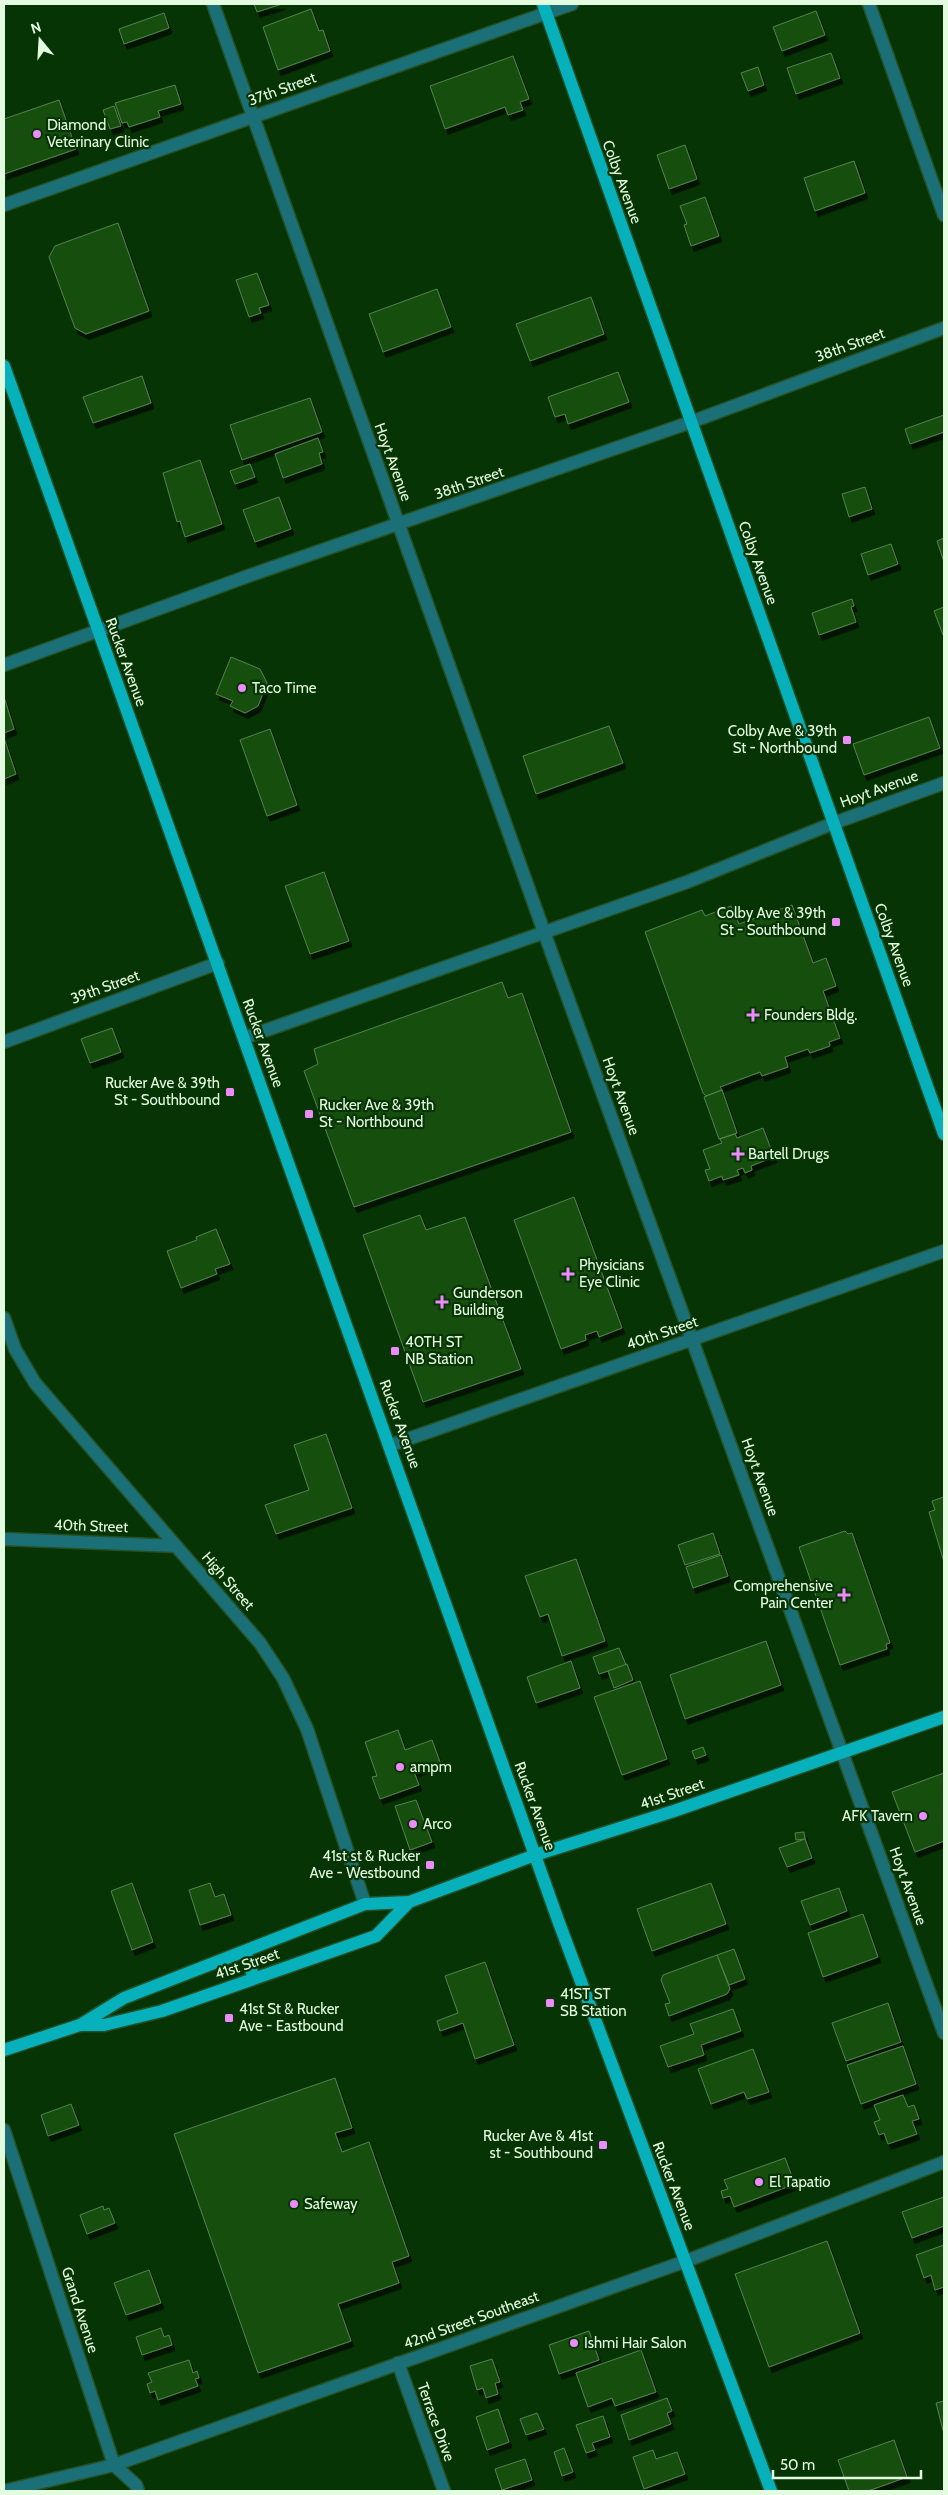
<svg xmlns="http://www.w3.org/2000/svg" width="948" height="2495" font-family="Cabin,sans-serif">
<defs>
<filter id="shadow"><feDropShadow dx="3" dy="5.5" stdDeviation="0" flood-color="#0009"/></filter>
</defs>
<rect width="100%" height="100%" fill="#073404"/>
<g fill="#14500f" stroke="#558250" filter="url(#shadow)">
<polygon points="254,4 282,4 257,12"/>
<polygon points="311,9 319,31 323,30 330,51 278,70 263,27"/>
<polygon points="816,11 825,35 782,51 773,27"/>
<polygon points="164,13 169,28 124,44 119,29"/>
<polygon points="831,53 840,78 796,94 787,68"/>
<polygon points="513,56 529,99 520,102 523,110 508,115 505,107 445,129 430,86"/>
<polygon points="758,67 764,85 748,91 741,73"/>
<polygon points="175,85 181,104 158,111 160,117 129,127 127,122 122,123 115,103"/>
<polygon points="59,100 76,149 4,174 4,119"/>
<polygon points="114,106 121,126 110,129 103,110"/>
<polygon points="685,145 697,179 669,189 657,155"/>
<polygon points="854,161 865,193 815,211 804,178"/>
<polygon points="705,197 719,236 691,246 684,225 687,224 680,206"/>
<polygon points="118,223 149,311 86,334 75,328 49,257 55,246"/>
<polygon points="257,273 269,305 259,308 261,313 249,317 236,280"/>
<polygon points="437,289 451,327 383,352 369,314"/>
<polygon points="591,297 604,334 530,361 516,324"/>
<polygon points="618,372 629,402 568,424 565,414 555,417 548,397"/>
<polygon points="142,376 151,403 93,423 83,397"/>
<polygon points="310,398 322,432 242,460 230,425"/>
<polygon points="944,415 944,432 910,444 905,429"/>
<polygon points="318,438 323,452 319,453 322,464 283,478 275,454"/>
<polygon points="200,460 222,524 185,537 180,521 177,522 163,473"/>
<polygon points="250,464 255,477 235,484 230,471"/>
<polygon points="865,487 872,509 849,517 842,494"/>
<polygon points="279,497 291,529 255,542 243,510"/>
<polygon points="944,538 944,562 937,541"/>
<polygon points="891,544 898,564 868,575 861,554"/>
<polygon points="852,599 854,606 851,607 856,622 819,635 812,613"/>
<polygon points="944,607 944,634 943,635 934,611"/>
<polygon points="231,657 260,669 267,683 258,706 245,713 230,706 233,701 216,694"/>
<polygon points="4,697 14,729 4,733"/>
<polygon points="929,717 940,748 864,775 853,744"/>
<polygon points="609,726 623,763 536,794 523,756"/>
<polygon points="270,729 297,805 267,816 240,740"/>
<polygon points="4,738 16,774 4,779"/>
<polygon points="324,872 349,941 310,954 285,886"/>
<polygon points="792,905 813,963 826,958 836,986 823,991 840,1038 829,1042 830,1046 810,1053 808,1049 785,1057 788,1067 762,1076 760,1072 720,1087 722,1090 706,1096 703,1093 645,932 702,910 705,916 731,906 739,924"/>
<polygon points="502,982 508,998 522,993 571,1132 354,1207 304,1071 318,1064 314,1049"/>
<polygon points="112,1028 121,1052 90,1063 81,1039"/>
<polygon points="722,1090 737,1133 719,1139 704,1097"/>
<polygon points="763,1128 774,1157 751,1166 752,1170 745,1173 743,1168 737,1170 739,1175 723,1180 722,1176 709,1181 705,1170 710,1169 703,1150 722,1143 720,1139 735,1134 737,1138"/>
<polygon points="574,1197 622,1328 599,1337 597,1331 585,1335 586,1340 561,1349 514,1220"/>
<polygon points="420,1215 426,1230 465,1217 521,1369 423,1402 363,1235"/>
<polygon points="216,1229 230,1264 215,1269 217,1274 181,1288 167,1251 197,1240 196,1237"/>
<polygon points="326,1434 352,1508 276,1534 265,1505 309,1490 294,1445"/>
<polygon points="944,1497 944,1562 929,1512 935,1510 932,1501"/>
<polygon points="845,1531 848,1534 852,1533 890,1643 886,1644 887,1649 840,1665 799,1547"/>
<polygon points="713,1533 720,1554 685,1565 678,1545"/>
<polygon points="721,1555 728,1576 693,1588 686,1567"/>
<polygon points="576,1559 605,1641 562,1656 548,1614 540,1617 525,1576"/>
<polygon points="766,1641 781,1685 685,1719 670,1675"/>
<polygon points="619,1648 626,1665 599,1674 593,1657"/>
<polygon points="571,1661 580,1688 536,1703 527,1677"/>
<polygon points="627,1664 633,1680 614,1688 608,1671"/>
<polygon points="640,1681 667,1759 622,1775 594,1697"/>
<polygon points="398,1730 405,1750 432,1740 440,1762 414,1772 419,1785 380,1799 372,1777 377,1776 365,1742"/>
<polygon points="703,1747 706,1755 695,1759 692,1751"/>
<polygon points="944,1773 944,1841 915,1852 892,1792"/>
<polygon points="416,1800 432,1842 410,1850 395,1806"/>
<polygon points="804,1832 805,1839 796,1840 795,1833"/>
<polygon points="805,1839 812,1858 787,1867 779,1848"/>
<polygon points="132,1883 153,1942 132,1950 111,1891"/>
<polygon points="210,1883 215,1897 224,1894 231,1915 200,1925 189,1890"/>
<polygon points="711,1883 726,1924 652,1951 637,1909"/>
<polygon points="839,1888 847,1911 810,1925 801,1901"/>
<polygon points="863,1914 878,1957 823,1977 808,1933"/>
<polygon points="734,1949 745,1979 729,1985 717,1955"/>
<polygon points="717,1955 730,1989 727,1994 669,2016 665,2004 670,2003 661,1980 663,1975"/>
<polygon points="485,1962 514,2045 475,2059 463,2023 440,2031 437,2021 458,2013 445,1976"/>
<polygon points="888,2003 901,2042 846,2061 832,2023"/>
<polygon points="733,2009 741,2031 701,2045 704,2055 668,2067 660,2046 694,2034 690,2024"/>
<polygon points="903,2046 916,2084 861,2104 847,2065"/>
<polygon points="753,2049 769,2092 747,2099 744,2092 711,2104 698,2069"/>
<polygon points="335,2078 352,2128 335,2133 342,2152 369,2142 409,2256 392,2262 399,2283 338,2304 351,2341 258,2373 174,2134"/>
<polygon points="903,2095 908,2107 914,2105 919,2119 912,2121 917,2134 888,2144 884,2133 879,2135 874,2122 880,2120 874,2105"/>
<polygon points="71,2104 79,2125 48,2136 41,2115"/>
<polygon points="785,2158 795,2184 734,2207 730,2196 723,2198 721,2191 728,2189 724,2180"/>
<polygon points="944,2197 944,2226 912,2238 902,2212"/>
<polygon points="103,2206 104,2210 109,2208 115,2223 87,2234 80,2215"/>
<polygon points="827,2241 860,2333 769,2367 735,2274"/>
<polygon points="944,2245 944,2287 935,2290 931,2275 924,2278 916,2255"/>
<polygon points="149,2270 161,2303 126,2315 114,2283"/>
<polygon points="161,2328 164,2337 169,2335 172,2345 142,2355 136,2337"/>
<polygon points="589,2331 599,2360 559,2374 549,2345"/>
<polygon points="641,2350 656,2392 615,2406 612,2398 588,2407 576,2373"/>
<polygon points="492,2359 500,2382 495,2383 498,2394 486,2398 483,2388 477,2390 470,2366"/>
<polygon points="189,2360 193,2373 197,2371 199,2378 195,2379 198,2386 158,2400 155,2391 150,2393 147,2384 152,2382 148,2373"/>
<polygon points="667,2398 672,2411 667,2413 671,2424 629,2440 621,2415"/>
<polygon points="944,2401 944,2434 936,2403"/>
<polygon points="498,2409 509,2442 487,2450 476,2417"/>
<polygon points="537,2413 544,2429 526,2435 520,2419"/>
<polygon points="603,2416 610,2437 592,2443 595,2450 586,2453 576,2425"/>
<polygon points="894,2440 907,2477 868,2491 849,2491 838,2460"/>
<polygon points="564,2448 573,2472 562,2476 554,2452"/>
<polygon points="653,2450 656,2459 677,2452 685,2474 644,2489 633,2457"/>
<polygon points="525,2459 532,2480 502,2490 495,2469"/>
</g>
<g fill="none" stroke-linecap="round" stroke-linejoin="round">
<g stroke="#265023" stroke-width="15">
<g id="minor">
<polyline points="213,4 553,957 944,2033"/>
<polyline points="869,4 944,215"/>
<polyline points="4,205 572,4"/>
<polyline points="4,665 251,575 691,422 944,328"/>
<polyline points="244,1038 687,882 834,823 944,783"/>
<polyline points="4,1042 218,963"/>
<polyline points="4,1318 15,1349 35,1383 260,1643 283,1678 307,1729 365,1904"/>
<polyline points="391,1445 944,1251"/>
<polyline points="4,1539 176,1546"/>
<polyline points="4,2130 114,2465 136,2485 138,2491"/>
<polyline points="398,2363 444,2491"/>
<polyline points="4,2491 114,2465 686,2261 944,2162"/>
</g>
</g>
<g stroke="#265023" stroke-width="15">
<g id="major">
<polyline points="543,4 944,1134"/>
<polyline points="4,366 558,1920 771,2491"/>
<polyline points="245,1952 254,1978"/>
<polyline points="80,2025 104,2025 162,2011 376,1936 409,1902"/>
<polyline points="4,2050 80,2025 124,1998 365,1904 409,1902 535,1855 674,1811 944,1717"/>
</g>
</g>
<use href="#minor" stroke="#1a7076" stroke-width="12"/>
<use href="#major" stroke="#06b1bb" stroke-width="12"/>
</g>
<g fill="#ec8cfb" stroke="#073404" stroke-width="2">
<circle cx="37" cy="134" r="5"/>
<circle cx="242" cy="688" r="5"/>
<rect x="842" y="735" width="10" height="10" rx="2.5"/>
<rect x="831" y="917" width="10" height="10" rx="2.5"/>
<path d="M750.5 1007.5h5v5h5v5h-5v5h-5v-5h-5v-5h5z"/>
<rect x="225" y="1087" width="10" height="10" rx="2.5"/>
<rect x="304" y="1109" width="10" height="10" rx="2.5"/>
<path d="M735.5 1146.5h5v5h5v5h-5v5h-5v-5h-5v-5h5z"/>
<path d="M565.5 1266.5h5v5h5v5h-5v5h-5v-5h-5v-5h5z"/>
<path d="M439.5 1294.5h5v5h5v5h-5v5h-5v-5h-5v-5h5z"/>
<rect x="390" y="1346" width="10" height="10" rx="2.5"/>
<path d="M841.5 1587.5h5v5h5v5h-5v5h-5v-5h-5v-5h5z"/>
<circle cx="400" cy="1767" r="5"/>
<circle cx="923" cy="1816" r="5"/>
<circle cx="413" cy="1824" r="5"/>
<rect x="425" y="1860" width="10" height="10" rx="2.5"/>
<rect x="545" y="1998" width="10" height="10" rx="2.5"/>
<rect x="224" y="2013" width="10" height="10" rx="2.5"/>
<rect x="598" y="2140" width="10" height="10" rx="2.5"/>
<circle cx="759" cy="2182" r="5"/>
<circle cx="294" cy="2204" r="5"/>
<circle cx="574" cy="2343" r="5"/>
</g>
<g text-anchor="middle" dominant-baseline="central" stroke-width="4.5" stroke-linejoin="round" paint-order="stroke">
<g font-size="15" fill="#e3fbdf" stroke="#073404">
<text transform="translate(282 89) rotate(-20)">37th Street</text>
<text transform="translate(622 182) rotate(70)">Colby Avenue</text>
<text transform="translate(850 345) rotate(-20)">38th Street</text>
<text transform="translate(393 462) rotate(70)">Hoyt Avenue</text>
<text transform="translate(469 483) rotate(-19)">38th Street</text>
<text transform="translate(758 563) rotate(70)">Colby Avenue</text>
<text transform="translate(126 662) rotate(70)">Rucker Avenue</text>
<text transform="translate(879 789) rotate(-20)">Hoyt Avenue</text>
<text transform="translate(894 945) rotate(70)">Colby Avenue</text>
<text transform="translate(105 987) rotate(-20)">39th Street</text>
<text transform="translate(263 1043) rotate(70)">Rucker Avenue</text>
<text transform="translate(621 1096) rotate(70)">Hoyt Avenue</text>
<text transform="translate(662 1333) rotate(-19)">40th Street</text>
<text transform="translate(400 1424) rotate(70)">Rucker Avenue</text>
<text transform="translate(760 1477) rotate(70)">Hoyt Avenue</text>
<text transform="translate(91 1526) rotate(2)">40th Street</text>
<text transform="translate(228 1581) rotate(49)">High Street</text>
<text transform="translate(672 1794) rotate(-19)">41st Street</text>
<text transform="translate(535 1806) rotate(70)">Rucker Avenue</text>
<text transform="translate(908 1886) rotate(70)">Hoyt Avenue</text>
<text transform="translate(247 1964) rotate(-19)">41st Street</text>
<text transform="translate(674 2186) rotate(69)">Rucker Avenue</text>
<text transform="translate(80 2310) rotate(72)">Grand Avenue</text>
<text transform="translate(471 2320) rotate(-20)">42nd Street Southeast</text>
<text transform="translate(436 2422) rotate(70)">Terrace Drive</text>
</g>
<g font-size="15" fill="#e3fbdf" stroke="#073404" text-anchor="start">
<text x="47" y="125">Diamond<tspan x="47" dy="17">Veterinary Clinic</tspan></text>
<text x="252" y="688">Taco Time</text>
<text x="837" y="731" text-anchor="end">Colby Ave &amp; 39th<tspan x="837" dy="17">St - Northbound</tspan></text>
<text x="826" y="913" text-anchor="end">Colby Ave &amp; 39th<tspan x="826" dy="17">St - Southbound</tspan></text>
<text x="764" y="1015">Founders Bldg.</text>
<text x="220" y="1083" text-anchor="end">Rucker Ave &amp; 39th<tspan x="220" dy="17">St - Southbound</tspan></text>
<text x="319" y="1105">Rucker Ave &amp; 39th<tspan x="319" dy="17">St - Northbound</tspan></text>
<text x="748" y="1154">Bartell Drugs</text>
<text x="579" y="1265">Physicians<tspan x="579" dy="17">Eye Clinic</tspan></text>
<text x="453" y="1293">Gunderson<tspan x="453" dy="17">Building</tspan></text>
<text x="405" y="1342">40TH ST<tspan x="405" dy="17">NB Station</tspan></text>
<text x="833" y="1586" text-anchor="end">Comprehensive<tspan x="833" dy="17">Pain Center</tspan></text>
<text x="410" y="1767">ampm</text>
<text x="913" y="1816" text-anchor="end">AFK Tavern</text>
<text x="423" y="1824">Arco</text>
<text x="420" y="1856" text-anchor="end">41st st &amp; Rucker<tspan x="420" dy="17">Ave - Westbound</tspan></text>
<text x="560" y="1994">41ST ST<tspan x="560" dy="17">SB Station</tspan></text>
<text x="239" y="2009">41st St &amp; Rucker<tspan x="239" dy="17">Ave - Eastbound</tspan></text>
<text x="593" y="2136" text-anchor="end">Rucker Ave &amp; 41st<tspan x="593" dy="17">st - Southbound</tspan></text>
<text x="769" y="2182">El Tapatio</text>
<text x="304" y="2204">Safeway</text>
<text x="584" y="2343">Ishmi Hair Salon</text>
</g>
</g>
<rect width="948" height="2495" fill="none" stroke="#e3fbdf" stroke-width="10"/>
<g transform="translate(40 40) rotate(342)" stroke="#073404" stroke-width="4" paint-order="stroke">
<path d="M0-4L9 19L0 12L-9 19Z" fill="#e3fbdf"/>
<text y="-8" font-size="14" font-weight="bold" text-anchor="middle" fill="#e3fbdf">N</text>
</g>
<path d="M773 2470v8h148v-8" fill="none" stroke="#e3fbdf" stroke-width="2.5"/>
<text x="780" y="2470" font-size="15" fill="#e3fbdf" stroke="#073404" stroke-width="4" paint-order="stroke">50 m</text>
</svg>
